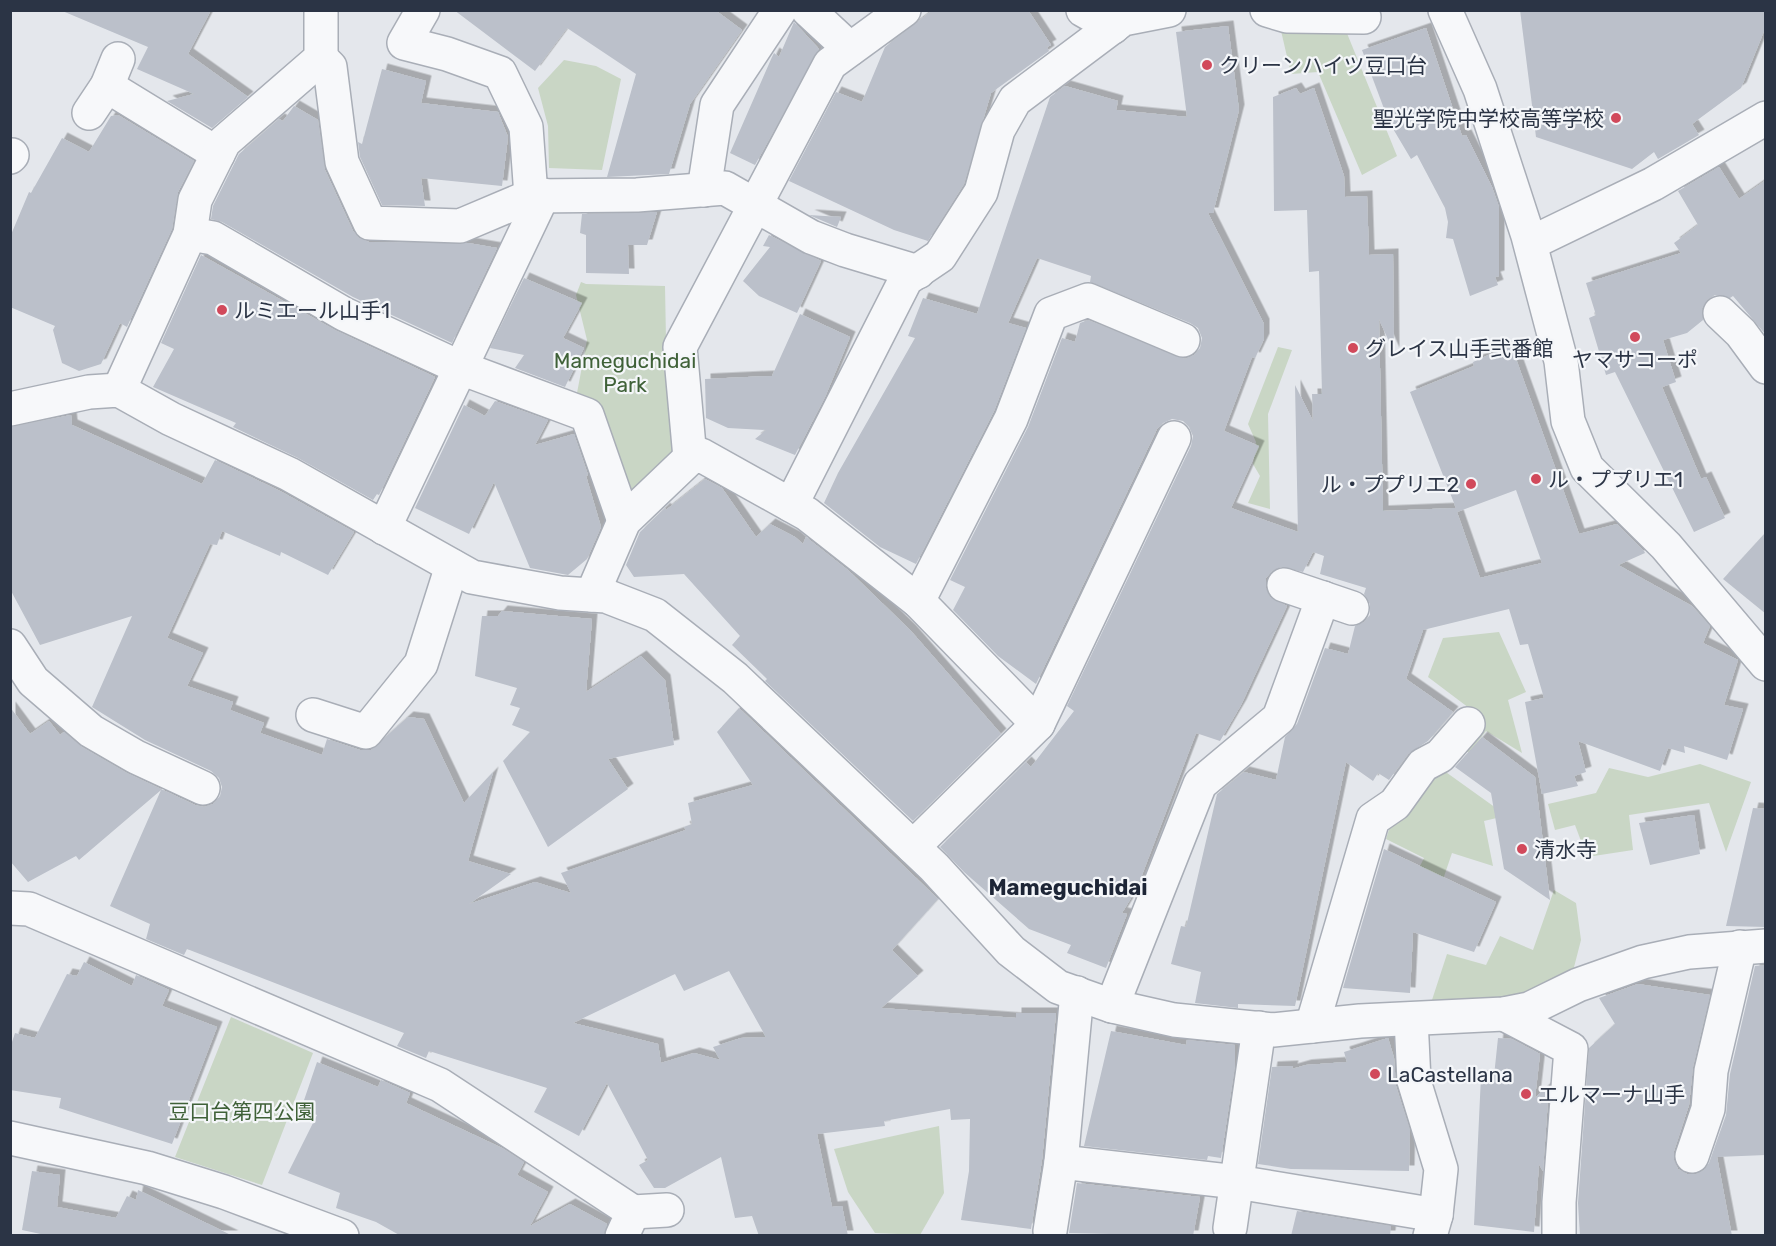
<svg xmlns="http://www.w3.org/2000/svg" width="1776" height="1246" font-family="Rubik,'Noto Sans JP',sans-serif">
<defs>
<filter id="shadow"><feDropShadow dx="5.5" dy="-5.5" stdDeviation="0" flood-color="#0004"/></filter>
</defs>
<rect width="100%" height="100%" fill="#e4e7ec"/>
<g fill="#c9d6c5">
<polygon points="1279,22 1344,26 1397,156 1362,175 1318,72 1291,74"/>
<polygon points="564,60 596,66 621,79 602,170 549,168 548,126 538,88"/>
<polygon points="581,282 586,284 665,286 666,340 675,453 630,498 597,406 577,393 587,340 576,295"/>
<polygon points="1278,347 1292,350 1268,414 1270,509 1248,503 1260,476 1253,464 1256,442 1248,424"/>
<polygon points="1499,632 1526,692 1508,700 1522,753 1486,731 1469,753 1456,743 1477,714 1428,677 1443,638"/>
<polygon points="1700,764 1751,782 1726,852 1709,803 1629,815 1633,850 1587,857 1575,825 1555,830 1548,804 1596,793 1609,768 1648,777"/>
<polygon points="1436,765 1496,808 1530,810 1484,821 1493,866 1452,853 1434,906 1418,870 1424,858 1386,839 1392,820"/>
<polygon points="1554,890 1576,903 1581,940 1572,975 1515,996 1468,1005 1431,1003 1447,954 1486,965 1500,936 1533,950"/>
<polygon points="231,1017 313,1053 262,1185 175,1157"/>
<polygon points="939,1126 944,1193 920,1235 875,1233 848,1192 834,1149"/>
</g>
<g fill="#bbc0ca" fill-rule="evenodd" filter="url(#shadow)">
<polygon points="60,10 211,10 188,54 248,97 212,128 167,101 194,94 137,69 148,47"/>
<polygon points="454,10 715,10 742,30 690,104 669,174 607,177 636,74 567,28 535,71"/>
<polygon points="933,10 1028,10 1051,45 1047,47 1049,51 991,93 964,184 928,241 894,230 789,181 836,92 862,102 885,47"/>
<polygon points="1520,10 1766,10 1766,26 1741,88 1692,124 1699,135 1658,159 1654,152 1632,169 1536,137"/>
<polygon points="794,22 819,49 755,165 730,153 772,57 774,53 779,57"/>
<path d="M1228,26L1239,110L1213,213H1208L1264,324V339L1255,358L1252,357L1224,431L1259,446L1231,508L1298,532L1295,385L1313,421L1312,394H1322L1319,271L1309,272L1307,210L1274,211L1273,97L1296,88L1300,94L1314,88L1344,176L1345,197L1367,196L1369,255L1393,254L1394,353L1379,319L1383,511L1456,508L1410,392L1474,366L1473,362L1511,345L1579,534L1617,524L1644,551L1645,553L1618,565L1692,606L1710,626L1703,643L1738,660L1724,705L1743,709L1727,760L1684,746L1685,753L1668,748L1660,771L1578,741L1586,772L1574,776L1578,786L1542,794L1525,702L1544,698L1528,644L1520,645L1509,609L1423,630L1406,679L1453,712L1428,741L1408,754L1389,780L1378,773L1373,781L1346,762L1295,1006L1238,1004V1008L1195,1003L1201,972L1171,964L1181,926L1186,927L1217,794L1244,772L1276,780L1285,737L1297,724L1325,648L1348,654L1355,626L1364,622L1370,615V604L1364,594L1366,588L1320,574L1324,556L1313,552L1303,572L1281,567L1272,571L1266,578V588L1270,597L1287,606L1241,705L1220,741L1196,733L1137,888L1122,913L1127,914L1106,968L1067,953L1071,945L1029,929L964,872L940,847L1026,762L1031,767L1074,711L1067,706L1191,446L1193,436L1189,427L1183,421L1172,419L1163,423L1157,429L1036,684L998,656L953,610L965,587L950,580L1028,427L1062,338L1075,342L1080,323L1088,320L1185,359L1194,355L1200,348L1202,338L1198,328L1190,323L1090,282L1091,276L1037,258L1008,323L1026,328L994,411L916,564L880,547L824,503L838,473L915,338L908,336L923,298L977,314L1050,97L1065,86L1118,101L1116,110L1187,117L1176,32ZM1516,490L1542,563L1480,578L1457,512Z"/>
<polygon points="1426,28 1462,136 1466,135 1492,187 1499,207 1499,276 1495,277 1498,285 1470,296 1453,239 1446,238 1448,222 1445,208 1417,155 1411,159 1389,122 1362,50"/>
<polygon points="382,69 426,81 421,103 498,112 508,137 502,186 421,178 425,206 382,205 360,157 358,142 362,144"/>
<polygon points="294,106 318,120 325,170 353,231 359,238 369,242 468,243 497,248 452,343 353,297 222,222 211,219 213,206 239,154 279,119 283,121"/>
<polygon points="118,115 194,161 178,192 172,229 127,327 120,323 101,364 79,371 62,363 53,330 55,326 10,307 10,237 29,192 31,193 62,138 89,152 111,116"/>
<polygon points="1719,167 1739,199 1766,180 1766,335 1733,296 1730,298 1715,295 1707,300 1702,308 1703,320 1687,333 1663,340 1676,382 1662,387 1701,479 1706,477 1725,518 1694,532 1615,372 1606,375 1589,318 1596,315 1586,283 1681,253 1674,243 1698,225 1678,191"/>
<polygon points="657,212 647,245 628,245 629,274 586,273 586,235 580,233 582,214"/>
<polygon points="809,215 841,217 837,227"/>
<polygon points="769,235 821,261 797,313 759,296 743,281 770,247 763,246"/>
<polygon points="201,255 335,330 435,377 379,495 377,494 373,500 298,458 233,427 236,423 153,387 174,349 161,343"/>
<polygon points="524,278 582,303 563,338 584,348 565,387 515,368 524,355 490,348"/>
<polygon points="800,314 850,337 825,397 795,455 755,439 766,430 728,428 706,418 705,379 772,376"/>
<polygon points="495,401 548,420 535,445 574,434 588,475 586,476 601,527 587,559 568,575 530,568 494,482 469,534 415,508 464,405 485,416"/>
<path d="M71,415L72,425L202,484L215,460L280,491L354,532L328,575L281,552L280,556L222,531L217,545L210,544L167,638L203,653L187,686L233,702L230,710L264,723L260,733L322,755L327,739L360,750H371L408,717L424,719L464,803L493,772L468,861L511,874L469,904L535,882L571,893L561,873L686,830L684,827L692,824L688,803L753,785L717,732L739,708L938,899L892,950L918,976L881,1008L1016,1018V1013H1056L1042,1160L1031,1229L961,1220L969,1171L970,1119L951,1120L950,1109L884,1121L885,1126L817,1134L832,1207L842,1206L848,1236H759L752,1216L735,1218L721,1157L665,1188H654L639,1165L648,1160L607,1083L579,1136L534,1112L547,1088L429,1051L426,1058L397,1046L404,1033L187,949L184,955L146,939L150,924L110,906L161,790L79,860L76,856L28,882L10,861V707L30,734L49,721L60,735L64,732L82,747L127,773L195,805L204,807L213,804L220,796L222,787L219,778L211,771L145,740L92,707L132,616L40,645L10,589V427ZM729,971L766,1037L741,1038L713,1047L720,1060L694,1053L661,1063L658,1044L573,1023L675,974L684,991Z"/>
<polygon points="705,479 722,488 756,537 770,524 795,537 803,544 806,537 849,571 910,630 1001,734 913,821 765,681 767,679 732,645 740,636 684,574 634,577 626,565 640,532 665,508 666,510"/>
<polygon points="1766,532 1766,614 1723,579"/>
<polygon points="502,611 592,619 586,692 641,656 665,680 674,745 608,759 628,789 548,847 503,761 530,732 512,725 520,708 510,705 517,688 475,676 482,616 498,616"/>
<polygon points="1482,737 1535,777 1550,900 1504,869 1491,793 1455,767"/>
<polygon points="1753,808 1766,809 1766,927 1726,926"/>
<polygon points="1694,815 1700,854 1650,865 1639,823"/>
<polygon points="1384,849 1496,902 1474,952 1413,932 1410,993 1343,988"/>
<polygon points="84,962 132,986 136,975 169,990 162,1006 217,1027 172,1144 59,1108 61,1098 10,1090 10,1048 15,1033 35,1038 67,974 77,976"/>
<polygon points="1766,965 1766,1155 1717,1157 1732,1236 1580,1236 1578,1203 1589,1048 1615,1024 1599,998 1638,984 1710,995 1693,1067 1689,1105 1674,1151 1674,1160 1678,1169 1687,1174 1696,1174 1704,1170 1709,1163 1726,1115 1730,1074 1755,966"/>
<polygon points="1111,1031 1186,1045 1187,1040 1235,1045 1235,1066 1221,1158 1208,1156 1207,1160 1084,1146"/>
<polygon points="1388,1038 1394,1058 1396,1086 1410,1130 1409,1171 1291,1169 1258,1164 1272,1067 1293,1066 1292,1069 1306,1065 1347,1062 1344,1052"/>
<polygon points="1498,1038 1512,1039 1540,1054 1535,1098 1549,1085 1543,1171 1539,1164 1534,1232 1474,1225 1481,1076 1494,1076"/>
<polygon points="317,1062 378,1087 381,1080 410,1093 406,1103 502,1148 524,1162 517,1175 548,1192 530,1226 570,1204 607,1224 604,1236 401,1236 376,1222 336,1208 340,1193 288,1173 317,1115 301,1109"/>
<polygon points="32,1171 60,1175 57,1207 116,1218 127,1196 136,1200 138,1190 233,1236 50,1236 22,1230"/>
<polygon points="1077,1183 1200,1197 1193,1236 1069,1233"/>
<polygon points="1297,1211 1391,1226 1390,1236 1291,1236"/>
</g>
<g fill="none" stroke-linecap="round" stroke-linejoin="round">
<g stroke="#a9aeb7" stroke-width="36">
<g id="minor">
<polyline points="423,10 404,43 447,54 500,73 526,127 531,196"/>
<polyline points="808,10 850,49"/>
<polyline points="1083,10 1113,27"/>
<polyline points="1267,10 1287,16 1364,17"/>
<polyline points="1445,10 1480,89 1528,236 1561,361 1568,421 1587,468 1666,546 1766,664"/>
<polyline points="321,58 330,67 342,162 370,223 460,226 531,196 637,195 725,188 811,237 845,250 918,272"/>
<polyline points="107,86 218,154"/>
<polyline points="89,113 107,86 118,59"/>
<polyline points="10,157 12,155"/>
<polyline points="704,190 717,105 780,10"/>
<polyline points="190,234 213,238 344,314 461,368 587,415 624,521"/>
<polyline points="1531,243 1653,184 1766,118"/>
<polyline points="1720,313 1741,333 1766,367"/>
<polyline points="119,390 190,234 195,200 224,142 321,58 321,10"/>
<polyline points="10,409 89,392 119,390 171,419 289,474 472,577 560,593 606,596 655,615 735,678 934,867 1011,951 1058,987 1112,1006 1174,1020 1273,1030 1360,1021 1504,1014 1529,1009 1578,985 1643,962 1689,952 1766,946"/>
<polyline points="690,458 680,347 830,64 904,10"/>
<polyline points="791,505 906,279 940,256 981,192 998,130 1015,100 1123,19 1169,10"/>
<polyline points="384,528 543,195"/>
<polyline points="1284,585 1352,608"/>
<polyline points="592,595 624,521 690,458 701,455 807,514 918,601 1038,724"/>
<polyline points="918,601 1011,419 1051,314 1088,300 1183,340"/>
<polyline points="10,646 33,681 91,731 136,757 203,788"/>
<polyline points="313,715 366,732 421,664 452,566"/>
<polyline points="913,847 1038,724 1174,438"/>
<polyline points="10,908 29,909 440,1085 633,1212 622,1236"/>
<polyline points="1112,1006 1200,784 1279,718 1323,598"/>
<polyline points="1504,1014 1571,1049 1559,1202 1559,1236"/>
<polyline points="1411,1019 1414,1081 1441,1169 1436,1215 1430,1236"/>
<polyline points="1312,1026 1373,819 1395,804 1423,765 1440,756 1468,724"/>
<polyline points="10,1138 147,1168 224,1192 342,1236"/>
<polyline points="1692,1156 1708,1109 1711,1071 1740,947"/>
<polyline points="1061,1162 1237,1182 1436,1215"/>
<polyline points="633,1212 667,1210"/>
<polyline points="1230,1228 1259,1028"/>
<polyline points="1050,1231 1061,1162 1077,993"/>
</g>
</g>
<use href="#minor" stroke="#f7f8fa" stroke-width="33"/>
</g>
<g fill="#d1495b" stroke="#f4f6f9" stroke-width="2">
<circle cx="1207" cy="65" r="6"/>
<circle cx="1616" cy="118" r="6"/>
<circle cx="222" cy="310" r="6"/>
<circle cx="1635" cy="337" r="6"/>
<circle cx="1353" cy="348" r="6"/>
<circle cx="1536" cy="479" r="6"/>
<circle cx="1471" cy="484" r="6"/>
<circle cx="1522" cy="849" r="6"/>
<circle cx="1375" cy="1074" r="6"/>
<circle cx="1526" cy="1094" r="6"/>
</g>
<g text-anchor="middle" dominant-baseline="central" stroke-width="4.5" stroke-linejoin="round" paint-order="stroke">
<g font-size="21" fill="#2b3445" stroke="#f4f6f9" text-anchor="start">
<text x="1219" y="65">クリーンハイツ豆口台</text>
<text x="1604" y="118" text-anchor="end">聖光学院中学校高等学校</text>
<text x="234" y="310">ルミエール山手1</text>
<text x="1365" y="348">グレイス山手弐番館</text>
<text x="1635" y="359" text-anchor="middle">ヤマサコーポ</text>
<text x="1548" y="479">ル・ププリエ1</text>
<text x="1459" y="484" text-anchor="end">ル・ププリエ2</text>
<text x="1534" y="849">清水寺</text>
<text x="1387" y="1074">LaCastellana</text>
<text x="1538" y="1094">エルマーナ山手</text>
</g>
<g font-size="21" fill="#3f6138" stroke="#f4f6f9">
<text x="625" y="360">Mameguchidai<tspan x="625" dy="24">Park</tspan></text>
<text x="242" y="1111">豆口台第四公園</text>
</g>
<g font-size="22" font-weight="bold" fill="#1d2536" stroke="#f4f6f9">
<text x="1068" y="887">Mameguchidai</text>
</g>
</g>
<rect width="1776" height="1246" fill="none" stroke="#2b3445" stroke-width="24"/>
</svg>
